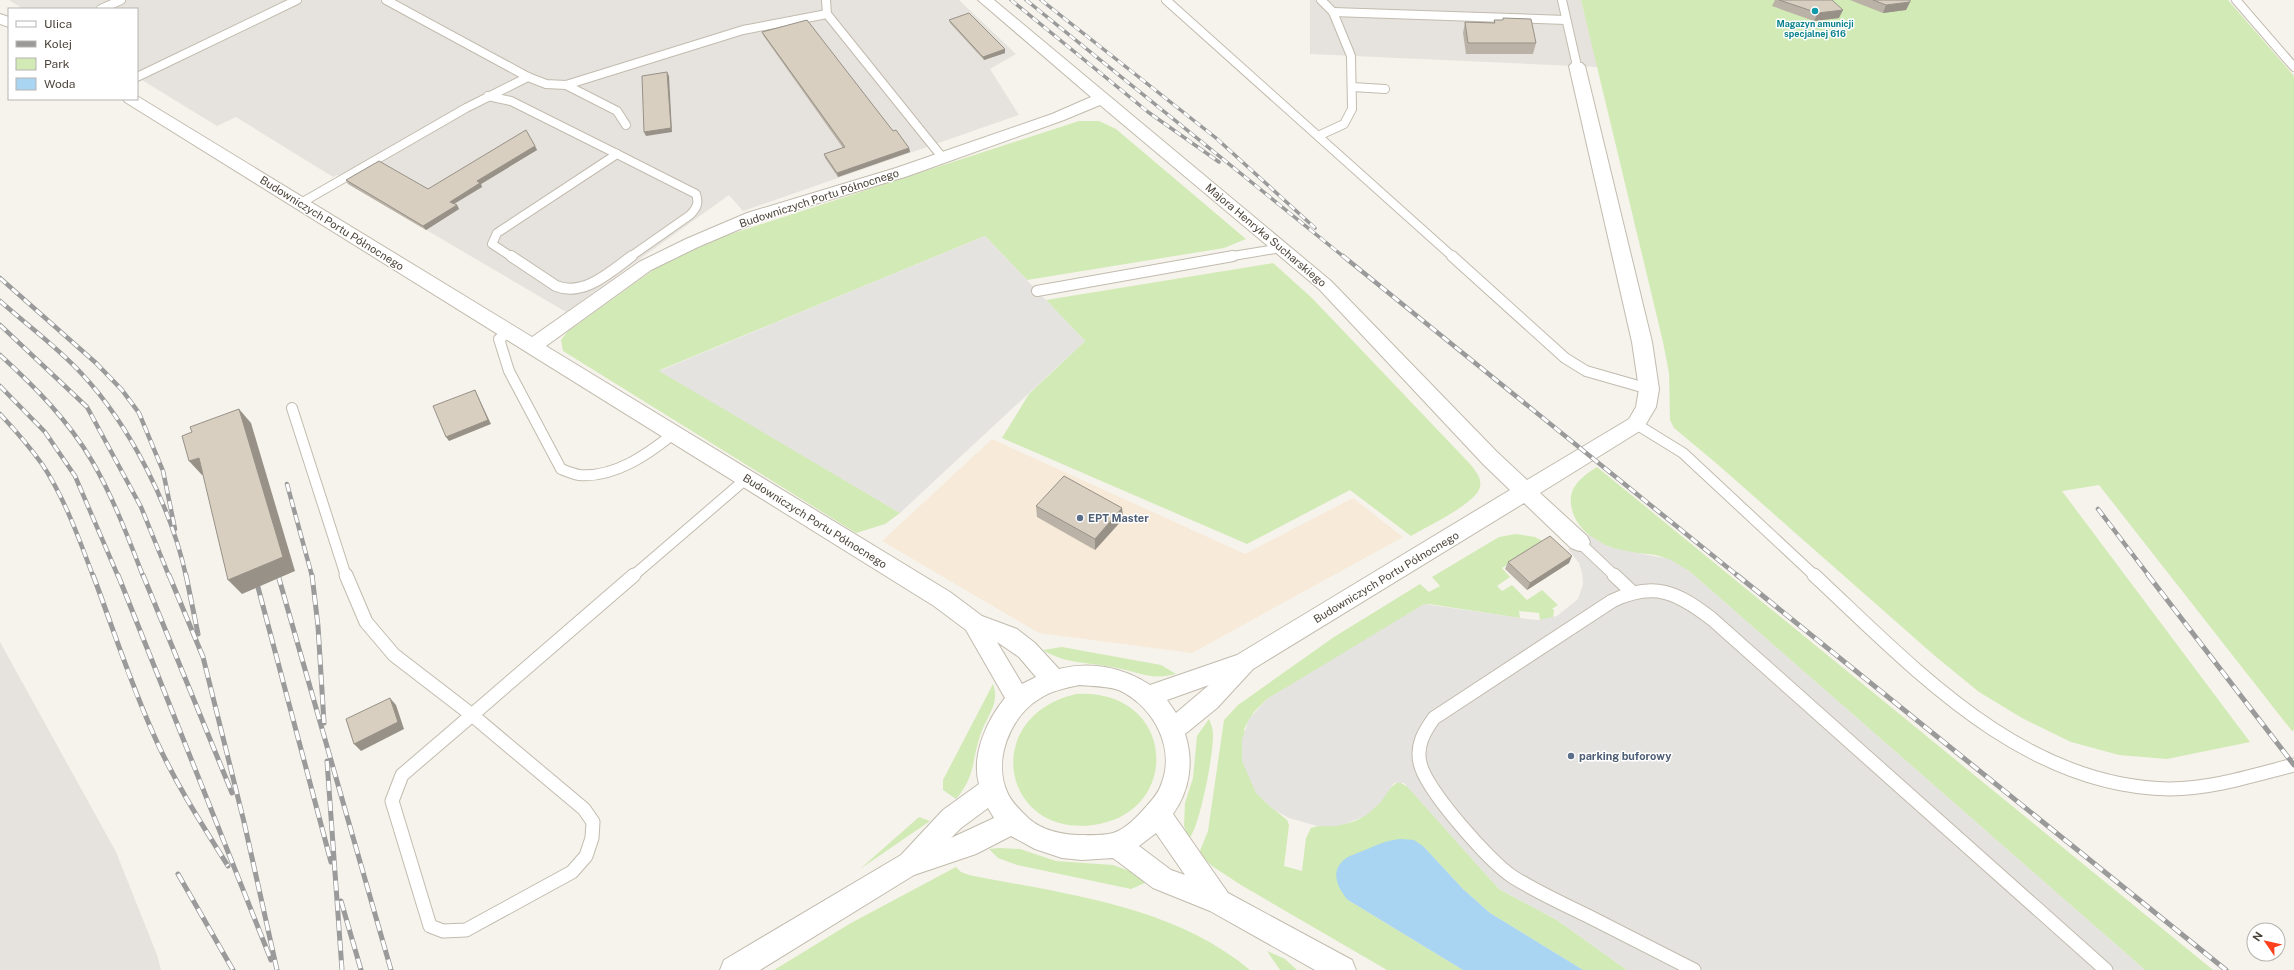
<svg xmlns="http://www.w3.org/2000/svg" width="2294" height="970" font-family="'Public Sans',sans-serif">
<rect width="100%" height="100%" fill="#f6f3ec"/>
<polygon fill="#f7ead8" points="992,439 1245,554 1353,498 1403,537 1192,653 1039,633 882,541"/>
<g fill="#e6e2dd">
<polygon points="9,0 959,0 1016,54 990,69 1019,115 743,211 729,195 566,312 348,184 345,179 337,175 333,177 236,117 217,126 137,77 137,9 23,9"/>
<polygon points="1310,0 1581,0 1598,67 1310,54"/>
<polygon points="0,642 116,852 157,955 161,970 0,970"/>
</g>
<g fill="#d2eab5">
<polygon points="1581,0 2228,0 2294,76 2294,730 2292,731 2099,485 2062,491 2250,742 2167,759 2119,755 2071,742 2022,718 1979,692 1935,656 1716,463 1674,428 1670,420 1669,373 1663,342"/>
<polygon points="1079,121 1099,121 1116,129 1246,239 1224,248 1027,280 985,236 660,370 900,513 885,524 856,533 563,351 561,340 567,332 660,265 725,236"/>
<path d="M1273,263L1311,297L1471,465C1476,472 1482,478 1480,487C1477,503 1426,527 1411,536L1350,490L1247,544L1002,438L1029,394L1085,341L1046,300Z"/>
<path d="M1597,467L2213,970H2145L1689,571C1679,566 1669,559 1659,556C1650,553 1638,554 1628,552C1604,548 1574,532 1571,504C1569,486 1583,476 1597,467Z"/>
<path d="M1516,534L1535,537L1545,542L1502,568L1510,577L1497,586L1502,591L1512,585L1527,600L1542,590L1558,605L1552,609L1554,610L1553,618L1540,620L1539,613L1519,611L1520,618L1429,604L1267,699L1254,712L1244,729L1264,801L1287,820L1289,825L1284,866L1302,871L1306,838L1311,828C1329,822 1345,829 1364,816C1376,809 1389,785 1399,782L1408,787L1499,889L1557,920L1627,970H1583L1490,913L1463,889L1424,847L1348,900L1463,970H1387L1241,885L1212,866L1199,853L1208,831L1224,720L1238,705L1334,637L1420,584L1429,592L1440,586L1432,577L1499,537Z"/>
<path d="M1062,647L1161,665L1176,674C1149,681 1137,671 1112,667C1087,662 1065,664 1043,650Z"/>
<path d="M993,684C1001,704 985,718 980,736C971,763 976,775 956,799L943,790V780Z"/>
<path d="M1076,694C1177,688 1183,814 1093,825C1002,837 979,717 1076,694Z"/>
<path d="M1209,719C1211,724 1213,729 1213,734C1214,752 1200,826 1189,839L1184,826L1185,803L1193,778L1197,736Z"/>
<polygon points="919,817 930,821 860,869"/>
<polygon points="1000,848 1020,849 1056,861 1113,865 1135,873 1147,882 1131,889 1017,865 998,858 989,849"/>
<path d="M956,867L961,872L969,875C1064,894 1172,905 1250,970H774L851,923Z"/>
<polygon points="1267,951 1285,959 1297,970 1280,970"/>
</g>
<g fill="#e5e3e0">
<polygon points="985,236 1085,341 900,513 659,371"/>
<polygon points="1589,535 1607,546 1617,549 1669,559 1689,571 2145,970 1627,970 1557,920 1499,889 1404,783 1394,783 1380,803 1365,816 1345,824 1336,826 1317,826 1289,818 1273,809 1256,793 1242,761 1242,740 1249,719 1267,699 1424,604 1527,619 1539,620 1557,616 1578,599 1583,584 1582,573 1579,563 1568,549"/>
</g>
<path fill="#a9d4f2" d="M1401,839L1414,840L1424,847L1463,889L1490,913L1583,970H1463L1348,900C1338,889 1329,871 1345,859C1350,855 1359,853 1365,850C1377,845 1387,840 1401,839Z"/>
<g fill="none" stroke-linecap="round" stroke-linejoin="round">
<g stroke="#c2bbae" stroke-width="10">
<g id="service-far2">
<polyline points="386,0 528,77 546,84 566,85 743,30 827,14 942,157"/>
<polyline points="826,0 827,14"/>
<polyline points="1166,0 1453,257"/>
<polyline points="1562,0 1577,66"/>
<polyline points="2236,0 2294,67"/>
<polyline points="101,9 121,0"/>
<polyline points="1333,12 1566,20"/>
<polyline points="137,77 297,0"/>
<polyline points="566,85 617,111 626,125"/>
<polyline points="1352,87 1385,89"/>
<polyline points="488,96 511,101 617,154"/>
<polyline points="1318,136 1344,124 1352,109 1351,56 1333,12 1321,0"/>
<path d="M617,154L696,194C699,203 697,208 690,215L630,257"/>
<polyline points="301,203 466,108 528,77"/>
<polyline points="512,257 492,244 497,233 617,154"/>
<polyline points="1227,257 1281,248"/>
</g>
</g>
<g stroke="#c2bbae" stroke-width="12">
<g id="service-far1">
<path d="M511,256L556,286C584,297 610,272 632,256"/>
<polyline points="1452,256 1565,358 1586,371 1649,389"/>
<polyline points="1037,291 1233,256"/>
<path d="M509,332L499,339L509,371L561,469C566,471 573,474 579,475C614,478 647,455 673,434"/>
<polyline points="292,408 346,576"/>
<polyline points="1636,424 1683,453 1815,576"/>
<polyline points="1579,542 1615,576"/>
<polyline points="633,576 747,478"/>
</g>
</g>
<g stroke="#c2bbae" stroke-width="15">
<g id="service">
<polyline points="346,575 366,622 394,655 472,715"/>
<polyline points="1614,575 1631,591"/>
<path d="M1814,575C1914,668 2022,787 2170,789C2212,789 2254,775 2294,765"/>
<polygon points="472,715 584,809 593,822 592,838 586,856 572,872 466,930 443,931 430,926 392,801 402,775"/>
<polyline points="472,715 634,575"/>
<path d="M1694,970C1659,952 1624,934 1588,916C1563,904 1537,892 1513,877C1489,861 1426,790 1420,763C1416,745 1424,732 1434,718L1612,601C1654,581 1677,592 1712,619L2106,970"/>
</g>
</g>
<g stroke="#c2bbae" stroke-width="2">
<g id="minor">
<path d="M978,0H994L1331,281L1497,452L1527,480L1629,419L1636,407L1639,389L1632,342L1569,66L1572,63H1582L1585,66L1652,342L1659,389L1656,407L1643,429L1540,493L1587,536L1590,542L1587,548L1579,551L1571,548L1524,503L1253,669L1217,708L1185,734C1194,761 1190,790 1173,814L1228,893L1352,960L1356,970H1315L1210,911L1153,888L1113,858L1082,860L1062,858L1035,849L1011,836L976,854L914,875L760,970H720L724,960L901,855L943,810L979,784C971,755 987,720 1005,698L966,630L934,606L125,102L123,99H137V96L532,337L639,262L686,239L747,213L896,168L1052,114L1091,97ZM1100,105L1319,289L1483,464L1510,490L1237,655L1150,685C1123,667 1090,661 1059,669L1035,643L1017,629L982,616L950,592L546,346L651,270L698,247L759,221L908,176L1064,120ZM997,642L1019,657L1036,677L1022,684ZM1079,685C1092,686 1109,686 1121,691C1154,708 1176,748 1161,785C1158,794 1151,801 1144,809C1137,817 1124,830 1113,833C1103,836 1088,835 1077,835C1058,834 1038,829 1025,815C1018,808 1012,802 1008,794C992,761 1010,717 1039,699C1051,691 1065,688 1079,685ZM1209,685L1176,713L1167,700ZM988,808L994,818L951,838L961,828ZM1156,833L1185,875L1171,870L1139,846Z"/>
<polygon points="0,14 9,17 9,27 0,24"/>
</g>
</g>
<use href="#service-far2" stroke="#fff" stroke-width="8"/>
<use href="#service-far1" stroke="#fff" stroke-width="10"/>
<use href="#service" stroke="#fff" stroke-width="13"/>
<use href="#minor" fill="#fff" fill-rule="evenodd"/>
<g stroke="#9a9a9a" stroke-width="3.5">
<g id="rail-far2">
<polyline points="1011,0 1148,112 1219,162"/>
<polyline points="1026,0 1344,257"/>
<polyline points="1041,0 1216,138 1315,228"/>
</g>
</g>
<g stroke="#9a9a9a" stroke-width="4.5">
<g id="rail-far1">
<polyline points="1343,256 1738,576"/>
<polyline points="0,278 96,363 122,390 139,413 163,471 175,529"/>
<path d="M0,301C27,325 57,347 81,373C130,425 171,507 186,576"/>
<polyline points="0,325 87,407 141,507 169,576"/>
<path d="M0,355C35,387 68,420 92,461C113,497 128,537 143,576"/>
<polyline points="0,386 45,432 75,476 118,576"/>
<path d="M0,414C15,430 29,446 42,464C64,497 79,538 93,576"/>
<polyline points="287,484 312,576"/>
<polyline points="2098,509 2149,576"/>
<polyline points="276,567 279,576"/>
</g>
</g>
<g stroke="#9a9a9a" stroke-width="5">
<g id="rail">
<path d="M93,575C114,631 132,688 157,742C177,786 203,826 228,866"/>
<polyline points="118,575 271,960"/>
<polyline points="143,575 232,793"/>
<polyline points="169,575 203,657 244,822 277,970"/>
<polyline points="186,575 198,634"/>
<polyline points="278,575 391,970"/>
<polyline points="312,575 318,626 324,723"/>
<polyline points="1737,575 2226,970"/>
<polyline points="2148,575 2294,765"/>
<polyline points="255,576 331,862"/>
<polyline points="327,761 342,970"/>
<polyline points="178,874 233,970"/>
<polyline points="341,901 361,970"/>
</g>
</g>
<use href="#rail-far2" stroke="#fff" stroke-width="2.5" stroke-dasharray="7" stroke-linecap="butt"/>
<use href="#rail-far1" stroke="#fff" stroke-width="3" stroke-dasharray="8" stroke-linecap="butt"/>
<use href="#rail" stroke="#fff" stroke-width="3.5" stroke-dasharray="10" stroke-linecap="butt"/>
</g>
<g fill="#bab2a6">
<polygon points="1775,0 1832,0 1839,18 1814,21 1772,6"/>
<polygon points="1850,0 1910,0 1910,2 1906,10 1883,13"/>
<polygon points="1503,18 1536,43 1533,54 1466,54 1463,33 1465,22 1494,23 1494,20 1503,20"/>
<polygon points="949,20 1005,49 1005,53 984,60 950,23"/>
<polygon points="762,32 893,131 909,148 910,152 838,177 825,158 824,154 843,148 763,35"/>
<polygon points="535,146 537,150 481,184 482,187 454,204 457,205 459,209 426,230 348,184 346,180 428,189"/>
<polygon points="1036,506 1122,508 1123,519 1095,550 1037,517"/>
<polygon points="1572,556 1569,563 1527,590 1505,569 1508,562"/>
</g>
<g fill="#979187">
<polygon points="1910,2 1906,10 1883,13 1886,5"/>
<polygon points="1843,10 1839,18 1814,21 1818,13"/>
<polygon points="1005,49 1005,53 984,60 983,57"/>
<polygon points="667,72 669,76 672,132 646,136 644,132"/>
<polygon points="535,146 537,150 481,184 482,187 452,205 450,202 477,181"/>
<polygon points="909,148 910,152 838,177 837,173"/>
<polygon points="457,205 459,209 426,230 423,226"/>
<polygon points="475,390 491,424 449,441 446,437"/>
<polygon points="239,409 251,423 295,571 242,594 228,580"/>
<polygon points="199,458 212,472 202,475 189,461"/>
<polygon points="1122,508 1123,519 1095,550 1095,539"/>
<polygon points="1572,556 1569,563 1527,590 1530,583"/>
<polygon points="390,698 396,705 404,729 361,751 354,744"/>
</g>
<g fill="#d8cfc1" stroke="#979187">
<polygon points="1779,0 1832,0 1843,10 1818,13"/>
<polygon points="1873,0 1910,0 1910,2 1886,5"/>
<polygon points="969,13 1005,49 983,57 949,20"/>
<polygon points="1503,18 1531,19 1536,43 1468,43 1465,22 1495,23 1494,20 1503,20"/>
<polygon points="807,20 893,131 896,130 909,148 837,173 824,154 845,147 762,32"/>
<polygon points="667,72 671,128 644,132 642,76"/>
<polygon points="526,130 535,146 477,181 480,183 450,202 457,205 423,226 346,180 379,161 428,189"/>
<polygon points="475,390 488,420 446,437 433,406"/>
<polygon points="239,409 283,557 228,580 199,458 189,461 182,436 192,432 190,427"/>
<polygon points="1064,476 1122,508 1095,539 1036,506"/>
<polygon points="1550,536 1572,556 1530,583 1508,562"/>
<polygon points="390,698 398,722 354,744 346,719"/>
</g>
<circle fill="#0f9aa8" stroke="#fff" stroke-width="1.5" cx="1815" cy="11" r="4"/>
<g fill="#5c6f8a" stroke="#fff" stroke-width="1.5">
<circle cx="1080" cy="518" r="4"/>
<circle cx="1571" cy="756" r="4"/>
</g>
<g text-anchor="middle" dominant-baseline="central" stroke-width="3" stroke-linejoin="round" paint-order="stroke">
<g font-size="9" font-weight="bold" fill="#0d838f" stroke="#fff">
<text x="1815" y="23">Magazyn amunicji<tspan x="1815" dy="10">specjalnej 616</tspan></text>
</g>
<g font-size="11" fill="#4b4439" stroke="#fff">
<text transform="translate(819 198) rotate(-18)">Budowniczych Portu Północnego</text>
<text transform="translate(332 223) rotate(32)">Budowniczych Portu Północnego</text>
<text transform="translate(1266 235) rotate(40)">Majora Henryka Sucharskiego</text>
<text transform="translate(815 521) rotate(32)">Budowniczych Portu Północnego</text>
<text transform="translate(1386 577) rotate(-31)">Budowniczych Portu Północnego</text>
</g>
<g font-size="11" font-weight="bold" fill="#4e5e75" stroke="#fff" text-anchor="start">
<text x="1088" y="518">EPT Master</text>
<text x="1579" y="756">parking buforowy</text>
</g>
</g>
<rect x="8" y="8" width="130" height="92" fill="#ffffff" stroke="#b7b4b0"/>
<rect x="16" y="21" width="20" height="6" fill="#ffffff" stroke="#b7b4b0"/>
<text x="44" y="28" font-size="12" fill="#4b4439">Ulica</text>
<rect x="16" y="41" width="20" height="6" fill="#9a9a9a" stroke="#b7b4b0"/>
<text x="44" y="48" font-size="12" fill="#4b4439">Kolej</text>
<rect x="16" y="58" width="20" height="12" fill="#d2eab5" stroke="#b7b4b0"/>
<text x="44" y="68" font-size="12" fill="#4b4439">Park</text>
<rect x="16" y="78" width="20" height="12" fill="#a9d4f2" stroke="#b7b4b0"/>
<text x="44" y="88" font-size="12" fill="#4b4439">Woda</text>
<g transform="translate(2266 942) rotate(304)"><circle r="19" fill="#ffffff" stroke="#b7b4b0"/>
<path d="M0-3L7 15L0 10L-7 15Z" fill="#fc3f1d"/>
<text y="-6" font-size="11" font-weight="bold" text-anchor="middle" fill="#4b4439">N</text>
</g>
</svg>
